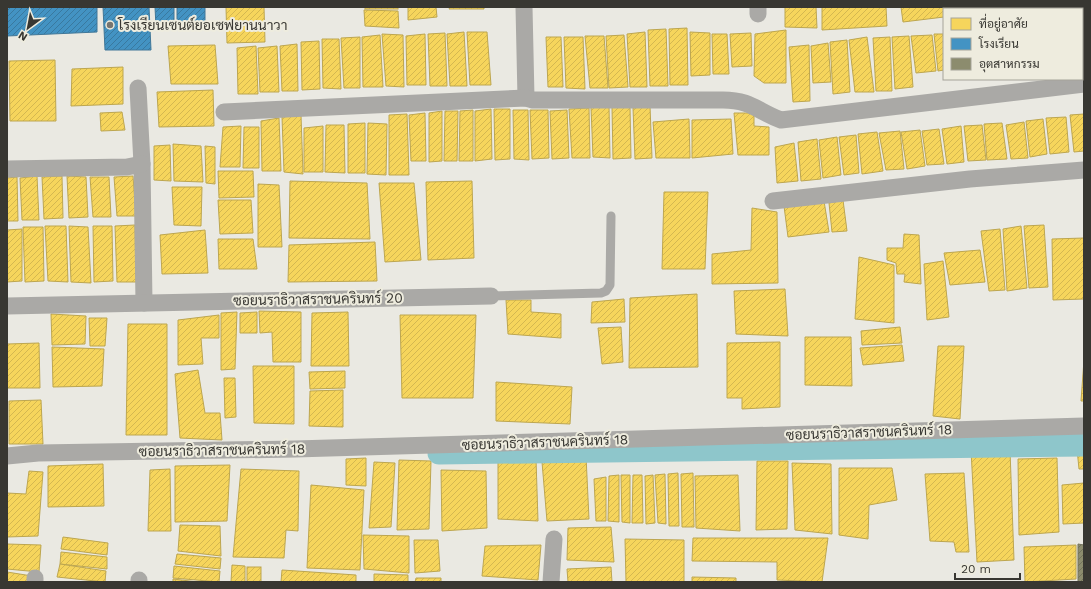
<svg xmlns="http://www.w3.org/2000/svg" width="1091" height="589" font-family="'Work Sans',Sarabun,sans-serif">
<defs>
<pattern id="homes-hatch" width="6" height="6" patternUnits="userSpaceOnUse"><rect width="6" height="6" fill="#f6d55c"/><path d="M-1 1l2-2M0 6l6-6M5 7l2-2" fill="none" stroke="#d4b750"/></pattern>
<pattern id="schools-hatch" width="6" height="6" patternUnits="userSpaceOnUse"><rect width="6" height="6" fill="#4393c3"/><path d="M-1 1l2-2M0 6l6-6M5 7l2-2" fill="none" stroke="#39799f"/></pattern>
<pattern id="industry-hatch" width="6" height="6" patternUnits="userSpaceOnUse"><rect width="6" height="6" fill="#8c8c6e"/><path d="M-1 1l2-2M0 6l6-6M5 7l2-2" fill="none" stroke="#73735b"/></pattern>
</defs>
<rect width="100%" height="100%" fill="#eae9e2"/>
<g fill="url(#homes-hatch)" stroke="#bda64f">
<polygon points="226,7 264,7 265,42 227,43"/>
<rect x="365" y="7" width="33" height="2"/>
<polygon points="408,7 436,7 437,17 408,20"/>
<polygon points="450,7 484,7 484,9 449,9"/>
<polygon points="785,7 816,7 817,28 785,27"/>
<polygon points="822,7 886,7 887,26 822,30"/>
<polygon points="901,7 1015,7 1015,9 944,9 944,17 903,22"/>
<rect x="1028" y="7" width="53" height="2"/>
<polygon points="364,10 398,11 399,28 365,26"/>
<polygon points="687,28 688,85 670,85 669,29"/>
<polygon points="666,29 668,86 650,86 648,30"/>
<polygon points="786,30 786,83 764,83 754,76 755,34"/>
<polygon points="464,32 467,86 450,86 447,34"/>
<polygon points="467,32 487,32 491,85 470,85"/>
<polygon points="645,32 647,87 630,87 627,34"/>
<polygon points="690,32 710,33 710,75 691,76"/>
<polygon points="445,33 447,86 430,86 428,34"/>
<polygon points="751,33 752,66 732,67 730,34"/>
<polygon points="382,34 403,35 404,87 386,86"/>
<polygon points="425,34 426,85 407,85 406,36"/>
<polygon points="712,34 727,34 729,74 713,74"/>
<polygon points="934,34 944,34 944,70 938,71"/>
<polygon points="380,35 383,87 363,87 362,37"/>
<polygon points="624,35 628,87 609,88 606,36"/>
<polygon points="932,35 936,71 916,73 911,36"/>
<polygon points="585,36 604,36 608,88 590,88"/>
<polygon points="909,36 913,87 895,89 892,37"/>
<polygon points="360,37 360,88 344,88 341,38"/>
<polygon points="546,37 561,37 563,87 548,87"/>
<polygon points="564,37 583,37 585,89 566,88"/>
<polygon points="867,37 874,92 855,92 849,40"/>
<polygon points="890,37 892,91 876,91 873,38"/>
<polygon points="322,39 339,39 341,89 323,88"/>
<polygon points="847,40 850,92 833,94 830,42"/>
<polygon points="319,41 320,89 302,90 301,42"/>
<polygon points="828,43 831,82 813,83 811,46"/>
<polygon points="297,44 298,91 282,91 280,46"/>
<polygon points="215,45 218,84 171,84 168,46"/>
<polygon points="809,45 810,101 793,102 789,47"/>
<polygon points="256,46 258,94 238,94 237,48"/>
<polygon points="277,46 279,92 260,92 258,48"/>
<polygon points="55,60 56,121 10,121 9,61"/>
<polygon points="123,67 123,104 71,106 72,69"/>
<polygon points="213,90 214,126 159,127 157,92"/>
<polygon points="609,106 610,158 593,157 591,107"/>
<polygon points="650,106 652,158 635,159 633,108"/>
<polygon points="612,107 630,107 631,158 613,159"/>
<polygon points="589,108 590,158 572,158 569,109"/>
<polygon points="491,109 492,159 475,161 475,111"/>
<polygon points="494,109 510,109 510,159 495,160"/>
<polygon points="473,110 473,161 459,161 460,111"/>
<polygon points="513,110 528,110 529,160 514,159"/>
<polygon points="530,110 548,110 549,158 532,159"/>
<polygon points="567,110 569,158 552,159 550,111"/>
<polygon points="442,111 442,161 429,162 429,113"/>
<polygon points="445,111 458,111 457,161 444,161"/>
<polygon points="122,112 125,130 101,131 100,113"/>
<polygon points="425,113 426,161 411,161 409,115"/>
<polygon points="734,113 754,113 754,126 769,127 769,155 738,155"/>
<polygon points="407,114 409,175 389,175 389,115"/>
<polygon points="1084,114 1084,151 1074,152 1070,115"/>
<polygon points="301,115 303,174 284,172 282,117"/>
<polygon points="1066,117 1069,152 1050,154 1046,118"/>
<polygon points="279,118 281,171 262,171 261,121"/>
<polygon points="689,119 690,158 656,158 653,122"/>
<polygon points="731,119 733,154 692,158 692,120"/>
<polygon points="1043,119 1047,154 1030,157 1026,121"/>
<polygon points="1024,122 1028,158 1011,159 1006,125"/>
<polygon points="365,123 365,173 348,173 348,124"/>
<polygon points="368,123 387,124 386,175 367,174"/>
<polygon points="1002,123 1007,159 987,160 984,124"/>
<polygon points="326,125 344,125 345,173 325,172"/>
<polygon points="982,125 986,160 968,161 964,126"/>
<polygon points="241,126 240,167 220,167 223,127"/>
<polygon points="323,126 323,172 304,172 304,128"/>
<polygon points="961,126 964,162 947,164 942,129"/>
<polygon points="244,127 259,127 259,168 243,168"/>
<polygon points="939,129 944,164 927,165 922,131"/>
<polygon points="920,130 925,166 907,169 901,132"/>
<polygon points="900,131 904,169 886,170 879,133"/>
<polygon points="877,132 883,171 862,174 858,134"/>
<polygon points="856,135 859,173 844,175 839,137"/>
<polygon points="837,137 841,175 823,178 819,140"/>
<polygon points="817,139 821,179 801,181 798,142"/>
<polygon points="794,143 798,181 777,183 775,147"/>
<polygon points="173,144 201,146 203,182 174,181"/>
<polygon points="170,145 171,181 154,180 154,146"/>
<polygon points="205,146 215,147 215,184 206,183"/>
<polygon points="218,171 253,171 254,197 219,198"/>
<polygon points="37,176 39,220 22,220 20,178"/>
<polygon points="62,176 63,218 44,219 42,177"/>
<polygon points="67,176 86,177 88,217 69,218"/>
<polygon points="133,176 136,216 117,216 114,177"/>
<polygon points="17,177 18,221 7,221 7,178"/>
<polygon points="90,177 109,177 111,217 93,217"/>
<polygon points="290,181 367,183 370,239 289,238"/>
<polygon points="472,181 474,258 428,260 426,182"/>
<polygon points="379,183 414,183 421,260 385,262"/>
<polygon points="258,184 279,185 282,247 258,247"/>
<polygon points="172,187 202,187 201,226 174,225"/>
<polygon points="664,192 708,192 705,269 662,269"/>
<polygon points="218,200 251,200 253,233 220,234"/>
<polygon points="843,200 847,231 832,232 829,203"/>
<polygon points="824,201 829,232 788,237 784,206"/>
<polygon points="752,208 777,212 778,283 712,284 712,254 751,250"/>
<polygon points="135,225 136,282 117,282 115,226"/>
<polygon points="1044,225 1048,287 1029,288 1024,226"/>
<polygon points="45,226 66,226 68,282 48,281"/>
<polygon points="69,226 88,227 91,283 71,282"/>
<polygon points="93,226 112,226 113,281 94,282"/>
<polygon points="1021,226 1027,288 1007,291 1003,229"/>
<polygon points="23,227 43,227 44,281 25,282"/>
<polygon points="22,229 22,281 7,282 7,230"/>
<polygon points="1000,229 1005,290 989,291 981,231"/>
<polygon points="205,230 208,273 162,274 160,235"/>
<polygon points="904,234 919,235 921,284 904,282 905,274 897,274 896,263 887,260 887,248 903,248"/>
<polygon points="1084,238 1084,299 1053,300 1052,239"/>
<polygon points="218,239 253,239 257,269 219,269"/>
<polygon points="375,242 377,281 288,282 289,245"/>
<polygon points="980,250 985,282 950,285 944,253"/>
<polygon points="859,257 894,265 894,323 855,319"/>
<polygon points="943,261 949,317 927,320 924,264"/>
<polygon points="785,289 788,336 736,334 734,291"/>
<polygon points="697,294 698,367 629,368 630,298"/>
<polygon points="624,299 625,322 591,323 592,302"/>
<polygon points="506,300 531,300 531,312 561,314 561,338 508,334"/>
<polygon points="259,311 301,312 301,362 273,362 272,332 260,333"/>
<polygon points="237,312 235,369 221,370 221,313"/>
<polygon points="257,312 257,333 240,333 240,313"/>
<polygon points="348,312 349,366 311,366 312,313"/>
<polygon points="51,314 86,316 85,344 52,345"/>
<polygon points="219,315 219,338 201,338 203,364 178,365 178,320"/>
<polygon points="400,315 476,315 473,398 402,398"/>
<polygon points="89,318 107,318 105,346 90,346"/>
<polygon points="128,324 167,324 167,435 126,435"/>
<polygon points="621,327 623,362 602,364 598,328"/>
<polygon points="900,327 902,343 862,345 861,331"/>
<polygon points="805,337 851,337 852,386 805,385"/>
<polygon points="780,342 780,407 742,409 742,398 727,398 727,343"/>
<polygon points="39,343 40,388 7,388 7,344"/>
<polygon points="902,345 904,361 863,365 860,348"/>
<polygon points="938,346 964,346 960,419 933,416"/>
<polygon points="52,347 104,349 102,386 53,387"/>
<polygon points="1084,360 1084,401 1081,401"/>
<polygon points="253,366 294,366 294,424 254,423"/>
<polygon points="198,370 205,413 220,413 222,440 180,438 175,374"/>
<polygon points="345,371 345,388 310,389 309,372"/>
<polygon points="224,378 235,378 236,417 225,418"/>
<polygon points="496,382 572,387 570,424 496,421"/>
<polygon points="343,390 343,427 309,426 310,391"/>
<polygon points="41,400 43,444 9,444 9,401"/>
<polygon points="1077,449 1084,449 1084,469 1079,469"/>
<polygon points="971,450 1010,450 1014,560 977,562"/>
<polygon points="586,456 589,519 547,521 542,462"/>
<polygon points="366,458 366,486 346,485 346,459"/>
<polygon points="1057,458 1059,532 1019,535 1018,459"/>
<polygon points="536,459 538,521 498,519 498,460"/>
<polygon points="399,460 431,461 429,529 397,530"/>
<polygon points="757,461 788,461 787,529 756,530"/>
<polygon points="374,462 395,463 391,527 369,528"/>
<polygon points="792,463 831,464 832,534 795,530"/>
<polygon points="103,464 104,506 48,507 48,466"/>
<polygon points="230,465 227,521 175,522 175,466"/>
<polygon points="839,468 892,468 897,500 869,505 868,539 839,535"/>
<polygon points="170,469 171,531 148,531 150,470"/>
<polygon points="241,469 299,471 298,531 286,530 284,558 233,557"/>
<polygon points="441,470 486,471 487,528 442,531"/>
<polygon points="29,471 43,472 38,536 7,537 7,493 26,494"/>
<polygon points="678,473 679,526 669,526 668,474"/>
<polygon points="693,473 694,527 682,527 681,474"/>
<polygon points="964,473 969,552 956,552 954,542 930,541 925,474"/>
<polygon points="665,474 666,524 658,523 655,475"/>
<polygon points="619,475 619,522 608,521 609,476"/>
<polygon points="621,475 630,475 630,523 622,522"/>
<polygon points="633,475 642,475 643,523 632,523"/>
<polygon points="653,475 655,523 646,524 645,476"/>
<polygon points="738,475 740,531 696,528 695,476"/>
<polygon points="606,477 606,521 596,521 594,479"/>
<polygon points="1084,483 1084,523 1063,524 1062,485"/>
<polygon points="311,485 364,490 360,570 307,568"/>
<polygon points="180,525 220,526 221,556 178,551"/>
<polygon points="611,527 614,562 567,560 568,528"/>
<polygon points="363,535 409,536 409,573 364,569"/>
<polygon points="63,537 108,543 107,555 61,549"/>
<polygon points="693,538 828,538 822,582 777,580 777,562 692,561"/>
<polygon points="625,539 684,540 684,582 626,582"/>
<polygon points="414,540 438,540 440,571 415,573"/>
<polygon points="7,544 41,545 39,572 7,569"/>
<polygon points="541,545 538,580 482,576 485,546"/>
<polygon points="1076,545 1076,579 1025,582 1024,547"/>
<polygon points="61,552 107,557 107,569 60,564"/>
<polygon points="177,554 221,558 220,569 175,564"/>
<polygon points="60,564 106,571 105,582 57,577"/>
<polygon points="232,565 245,566 245,582 231,582"/>
<polygon points="174,566 220,571 219,582 173,578"/>
<rect x="247" y="567" width="14" height="15"/>
<polygon points="611,567 612,582 568,582 567,569"/>
<polygon points="282,570 356,575 356,582 281,582"/>
<polygon points="7,572 32,576 31,582 7,582"/>
<polygon points="374,574 408,575 408,582 374,582"/>
<polygon points="692,577 736,578 736,582 692,582"/>
<polygon points="416,578 441,578 441,582 415,582"/>
<polygon points="173,579 198,582 173,582"/>
</g>
<g fill="url(#schools-hatch)" stroke="#407798">
<polygon points="7,7 97,7 97,32 7,36"/>
<polygon points="103,7 149,7 151,50 105,50"/>
<polygon points="155,7 174,7 174,27 156,27"/>
<polygon points="177,7 205,7 205,28 177,27"/>
</g>
<polygon fill="url(#industry-hatch)" stroke="#73725c" points="1078,544 1084,545 1084,582 1078,582"/>
<g fill="none" stroke-linecap="round" stroke-linejoin="round">
<polyline stroke="#8ec6cb" stroke-width="23" points="439,453 1084,445"/>
<polyline stroke="#aaa9a6" stroke-width="9" points="491,296 601,293 606,291 610,285 611,216"/>
<g stroke="#aaa9a6" stroke-width="17">
<polyline points="524,7 526,98"/>
<polyline points="758,7 758,14"/>
<polyline points="138,88 142,164 144,303"/>
<path d="M224,112L526,98L533,100H723C751,100 757,111 781,120L1084,84"/>
<polyline points="7,169 127,167 142,164"/>
<polyline points="773,201 970,179 1084,170"/>
<polyline points="7,306 491,296"/>
<polyline points="7,456 38,453 295,449 1084,426"/>
<polyline points="35,582 35,578"/>
<polyline points="139,582 139,580"/>
<polyline points="551,582 554,539"/>
</g>
</g>
<circle fill="#767570" stroke="#eeecde" stroke-width="1.5" cx="110" cy="25" r="4"/>
<g text-anchor="middle" dominant-baseline="central" stroke-width="4" stroke-linejoin="round" paint-order="stroke">
<g font-size="14" fill="#383732" stroke="#eeecde" text-anchor="start">
<text x="118" y="25">โรงเรียนเซนต์ยอเซฟยานนาวา</text>
</g>
<g font-size="14" fill="#383732" stroke="#eeecde">
<text transform="translate(318 299) rotate(-1)">ซอยนราธิวาสราชนครินทร์ 20</text>
<text transform="translate(869 432) rotate(-2)">ซอยนราธิวาสราชนครินทร์ 18</text>
<text transform="translate(545 442) rotate(-2)">ซอยนราธิวาสราชนครินทร์ 18</text>
<text transform="translate(222 450) rotate(-1)">ซอยนราธิวาสราชนครินทร์ 18</text>
</g>
</g>
<rect width="1091" height="589" fill="none" stroke="#383732" stroke-width="16"/>
<rect x="943" y="8" width="140" height="72" fill="#eeecde" stroke="#a5a499"/>
<rect x="951" y="18" width="20" height="12" fill="#f6d55c" stroke="#a5a499"/>
<text x="979" y="28" font-size="12" fill="#383732">ที่อยู่อาศัย</text>
<rect x="951" y="38" width="20" height="12" fill="#4393c3" stroke="#a5a499"/>
<text x="979" y="48" font-size="12" fill="#383732">โรงเรียน</text>
<rect x="951" y="58" width="20" height="12" fill="#8c8c6e" stroke="#a5a499"/>
<text x="979" y="68" font-size="12" fill="#383732">อุตสาหกรรม</text>
<g transform="translate(28 28) rotate(212)" stroke="#eeecde" stroke-width="3" paint-order="stroke">
<path d="M0-3L7 15L0 10L-7 15Z" fill="#383732"/>
<text y="-6" font-size="11" font-weight="bold" text-anchor="middle" fill="#383732">N</text>
</g>
<path d="M955 573v6h65v-6" fill="none" stroke="#383732" stroke-width="2"/>
<text x="961" y="573" font-size="12" fill="#383732" stroke="#eeecde" stroke-width="3" paint-order="stroke">20 m</text>
</svg>
